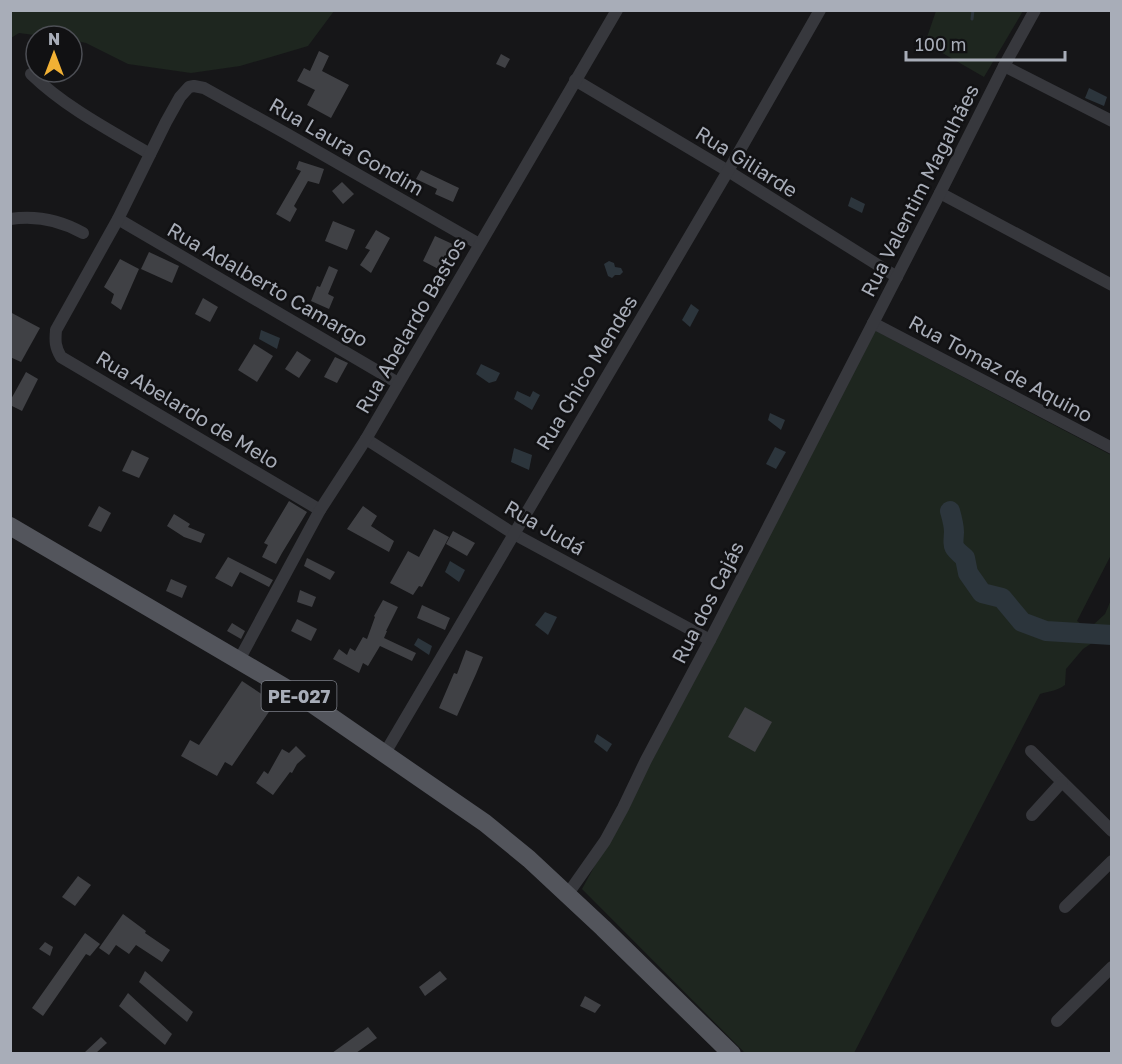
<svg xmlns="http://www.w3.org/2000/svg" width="1122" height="1064" font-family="'Golos Text',sans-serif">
<rect width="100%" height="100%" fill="#161618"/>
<g fill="#1e261f">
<polygon points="11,10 334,10 334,11 308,46 240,66 191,73 128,64 86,43 72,40 72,36 42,36 19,33 11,38"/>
<polygon points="936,11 936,10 1023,11 984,77 925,43"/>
<path d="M874,330L1111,455V555L1077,621L1083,625H1093L1105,614L1111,600V641L1105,640L1095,641L1083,649L1066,669L1065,685C1057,691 1049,691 1040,694L854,1053H745L582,889L655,755L719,634Z"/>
</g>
<g fill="#2c353c">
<polygon points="1089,88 1107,97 1104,106 1085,98"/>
<polygon points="851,197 865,204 862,213 848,206"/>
<polygon points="609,261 614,263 615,267 621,268 623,272 620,275 615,275 612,278 608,276 604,264"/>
<polygon points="691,304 699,310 690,327 682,320"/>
<polygon points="261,330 280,338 277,349 259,339"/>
<polygon points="481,364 500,373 496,381 489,383 476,374"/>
<polygon points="517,391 530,397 533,391 540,395 532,410 514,399"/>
<polygon points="770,413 785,420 781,430 768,420"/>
<polygon points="775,447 786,452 776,469 766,464"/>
<polygon points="514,448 532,455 529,470 511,462"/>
<polygon points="450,561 465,570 459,582 445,572"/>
<polygon points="545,612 557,617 548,635 535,625"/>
<polygon points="418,638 432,646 429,655 414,645"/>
<polygon points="597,734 612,744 607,752 594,742"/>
</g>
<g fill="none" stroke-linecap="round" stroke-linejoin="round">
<polyline stroke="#2c353c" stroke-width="3" points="972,19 973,10"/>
<path stroke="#2c353c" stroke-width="20" d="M950,511C952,518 954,525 954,532C953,548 952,547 965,558L968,573L982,593L1002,598L1022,622L1046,631L1112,635"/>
</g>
<g fill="#404145">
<polygon points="319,51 329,56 322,71 349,85 331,118 307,105 315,90 297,81 304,68 310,71"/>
<polygon points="501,54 510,59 505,68 496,64"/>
<polygon points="299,161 324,169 319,184 308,181 294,206 297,209 290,222 276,214 301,171 296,169"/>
<polygon points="421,170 459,188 453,202 435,194 437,189 416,179"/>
<polygon points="342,182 354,194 343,204 332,191"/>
<polygon points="333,221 355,230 347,250 325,241"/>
<polygon points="376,230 390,238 371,273 360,265 370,250 365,248"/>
<polygon points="435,236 459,247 446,273 423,261"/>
<polygon points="149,252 179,266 172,283 141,269"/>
<polygon points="120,259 139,269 121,310 111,303 114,294 104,287"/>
<polygon points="329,266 338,270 328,294 334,297 329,309 311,301 317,286 320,287"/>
<polygon points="203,298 218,307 210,322 195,314"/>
<polygon points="10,312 40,328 21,362 10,357"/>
<polygon points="254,344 273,356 257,382 238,370"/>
<polygon points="297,351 311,360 299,378 285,369"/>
<polygon points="335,357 348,363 337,383 324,377"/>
<polygon points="26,372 38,379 22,411 10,405 10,401"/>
<polygon points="132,450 149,458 139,478 122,471"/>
<polygon points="289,501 307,512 282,553 276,564 262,557 268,545 264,543"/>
<polygon points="99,506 111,513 101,532 88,526"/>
<polygon points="363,506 377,516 371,526 394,541 389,552 347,529"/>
<polygon points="174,514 190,524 188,527 205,534 201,543 184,537 167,526"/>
<polygon points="434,529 449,537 422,587 419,586 413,595 390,583 408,551 419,557"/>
<polygon points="453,531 475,543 467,556 446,544"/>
<polygon points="228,557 273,580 269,587 240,572 232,587 215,578"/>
<polygon points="307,558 335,572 330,580 304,566"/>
<polygon points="171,579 187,586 182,598 166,591"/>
<polygon points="300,590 316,597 312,607 297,602"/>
<polygon points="383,600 398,607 386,631 387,631 384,638 416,653 412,661 380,646 368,666 363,663 359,673 333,659 339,649 347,655 350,648 355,651 363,637 367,639 375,617 374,616"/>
<polygon points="422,605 450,618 445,630 417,618"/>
<polygon points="297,619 317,629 311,641 291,631"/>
<polygon points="232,623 245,631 241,639 227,631"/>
<polygon points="466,650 483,657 476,674 457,716 439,708 454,673 457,674"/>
<polygon points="242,681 275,703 232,766 225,762 217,776 181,756 190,740 199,745"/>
<polygon points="745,707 772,722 755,752 728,737"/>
<polygon points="296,746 306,756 297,764 292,773 290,772 273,795 256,783 264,771 268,774 282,749 289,753"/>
<polygon points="78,876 91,885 75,906 62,897"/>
<polygon points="123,914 146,931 145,933 170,950 162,962 136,945 129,954 116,945 109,955 99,948"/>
<polygon points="85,933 100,944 90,956 86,954 43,1016 32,1008"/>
<polygon points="45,942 53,947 50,956 39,949"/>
<polygon points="145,971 193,1012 187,1022 139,982"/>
<polygon points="440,971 447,979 425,996 419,987"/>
<polygon points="128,993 172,1034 165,1045 119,1006"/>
<polygon points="585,996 601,1005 595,1013 580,1006"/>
<polygon points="368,1027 377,1038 356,1053 332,1053"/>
<polygon points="101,1037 107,1043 96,1053 84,1053"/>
</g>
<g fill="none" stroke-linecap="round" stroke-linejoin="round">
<g stroke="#37383d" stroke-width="12">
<polyline points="1004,66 1112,121"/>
<path d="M31,74C65,107 109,130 150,154"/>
<polyline points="575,80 728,171 897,277"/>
<polyline points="940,193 1112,285"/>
<path d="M10,219C36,215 60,220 83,233"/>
<polyline points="118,219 398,383"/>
<polyline points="873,323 1112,448"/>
<polyline points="366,439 514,534 710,640"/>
<path d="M320,510L61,357C55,347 55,341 56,330L118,219L166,122L180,97L189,87L194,86L204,88L287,134L479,244"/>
<polyline points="239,660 320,510 366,439 617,10"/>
<polyline points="1031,751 1112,831"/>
<polyline points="385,753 728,171 820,10"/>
<polyline points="1032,815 1062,782"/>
<polyline points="567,895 605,841 623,808 646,760 710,640 940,193 1004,66 1035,10"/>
<polyline points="1065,907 1112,861"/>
<polyline points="1057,1021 1112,967"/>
</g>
<polyline stroke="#53555c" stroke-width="18" points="10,526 308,701 485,823 529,859 603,928 732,1054"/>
</g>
<g text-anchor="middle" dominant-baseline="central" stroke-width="5" stroke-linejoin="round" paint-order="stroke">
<rect fill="#111113" stroke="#7b7e86" stroke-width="1.5" x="261.5" y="681" width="75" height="30" rx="4.5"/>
<g font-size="18" font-weight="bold" fill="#a8adb8">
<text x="299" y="696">PE-027</text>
</g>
<g font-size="20" fill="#a8adb8" stroke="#111113">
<text transform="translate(347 146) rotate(30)">Rua Laura Gondim</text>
<text transform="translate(747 161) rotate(32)">Rua Giliarde</text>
<text transform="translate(919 190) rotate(-63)">Rua Valentim Magalhães</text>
<text transform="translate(268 284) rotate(30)">Rua Adalberto Camargo</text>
<text transform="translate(410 325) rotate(-60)">Rua Abelardo Bastos</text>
<text transform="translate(1001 368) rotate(28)">Rua Tomaz de Aquino</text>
<text transform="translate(586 372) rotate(-59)">Rua Chico Mendes</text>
<text transform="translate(188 409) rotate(31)">Rua Abelardo de Melo</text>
<text transform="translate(545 527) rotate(30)">Rua Judá</text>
<text transform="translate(707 602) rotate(-63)">Rua dos Cajás</text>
</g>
</g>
<rect width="1122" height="1064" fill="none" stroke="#a8adb8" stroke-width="24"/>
<g transform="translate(54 54)"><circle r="28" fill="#111113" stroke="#4d4f55" stroke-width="1.5"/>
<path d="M0-4.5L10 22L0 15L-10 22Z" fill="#f2b134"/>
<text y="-9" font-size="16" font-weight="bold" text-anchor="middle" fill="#a8adb8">N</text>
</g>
<path d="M906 51v9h159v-9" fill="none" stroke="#a8adb8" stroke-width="3"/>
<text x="915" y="51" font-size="18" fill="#a8adb8" stroke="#111113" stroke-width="4.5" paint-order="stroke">100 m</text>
</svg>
